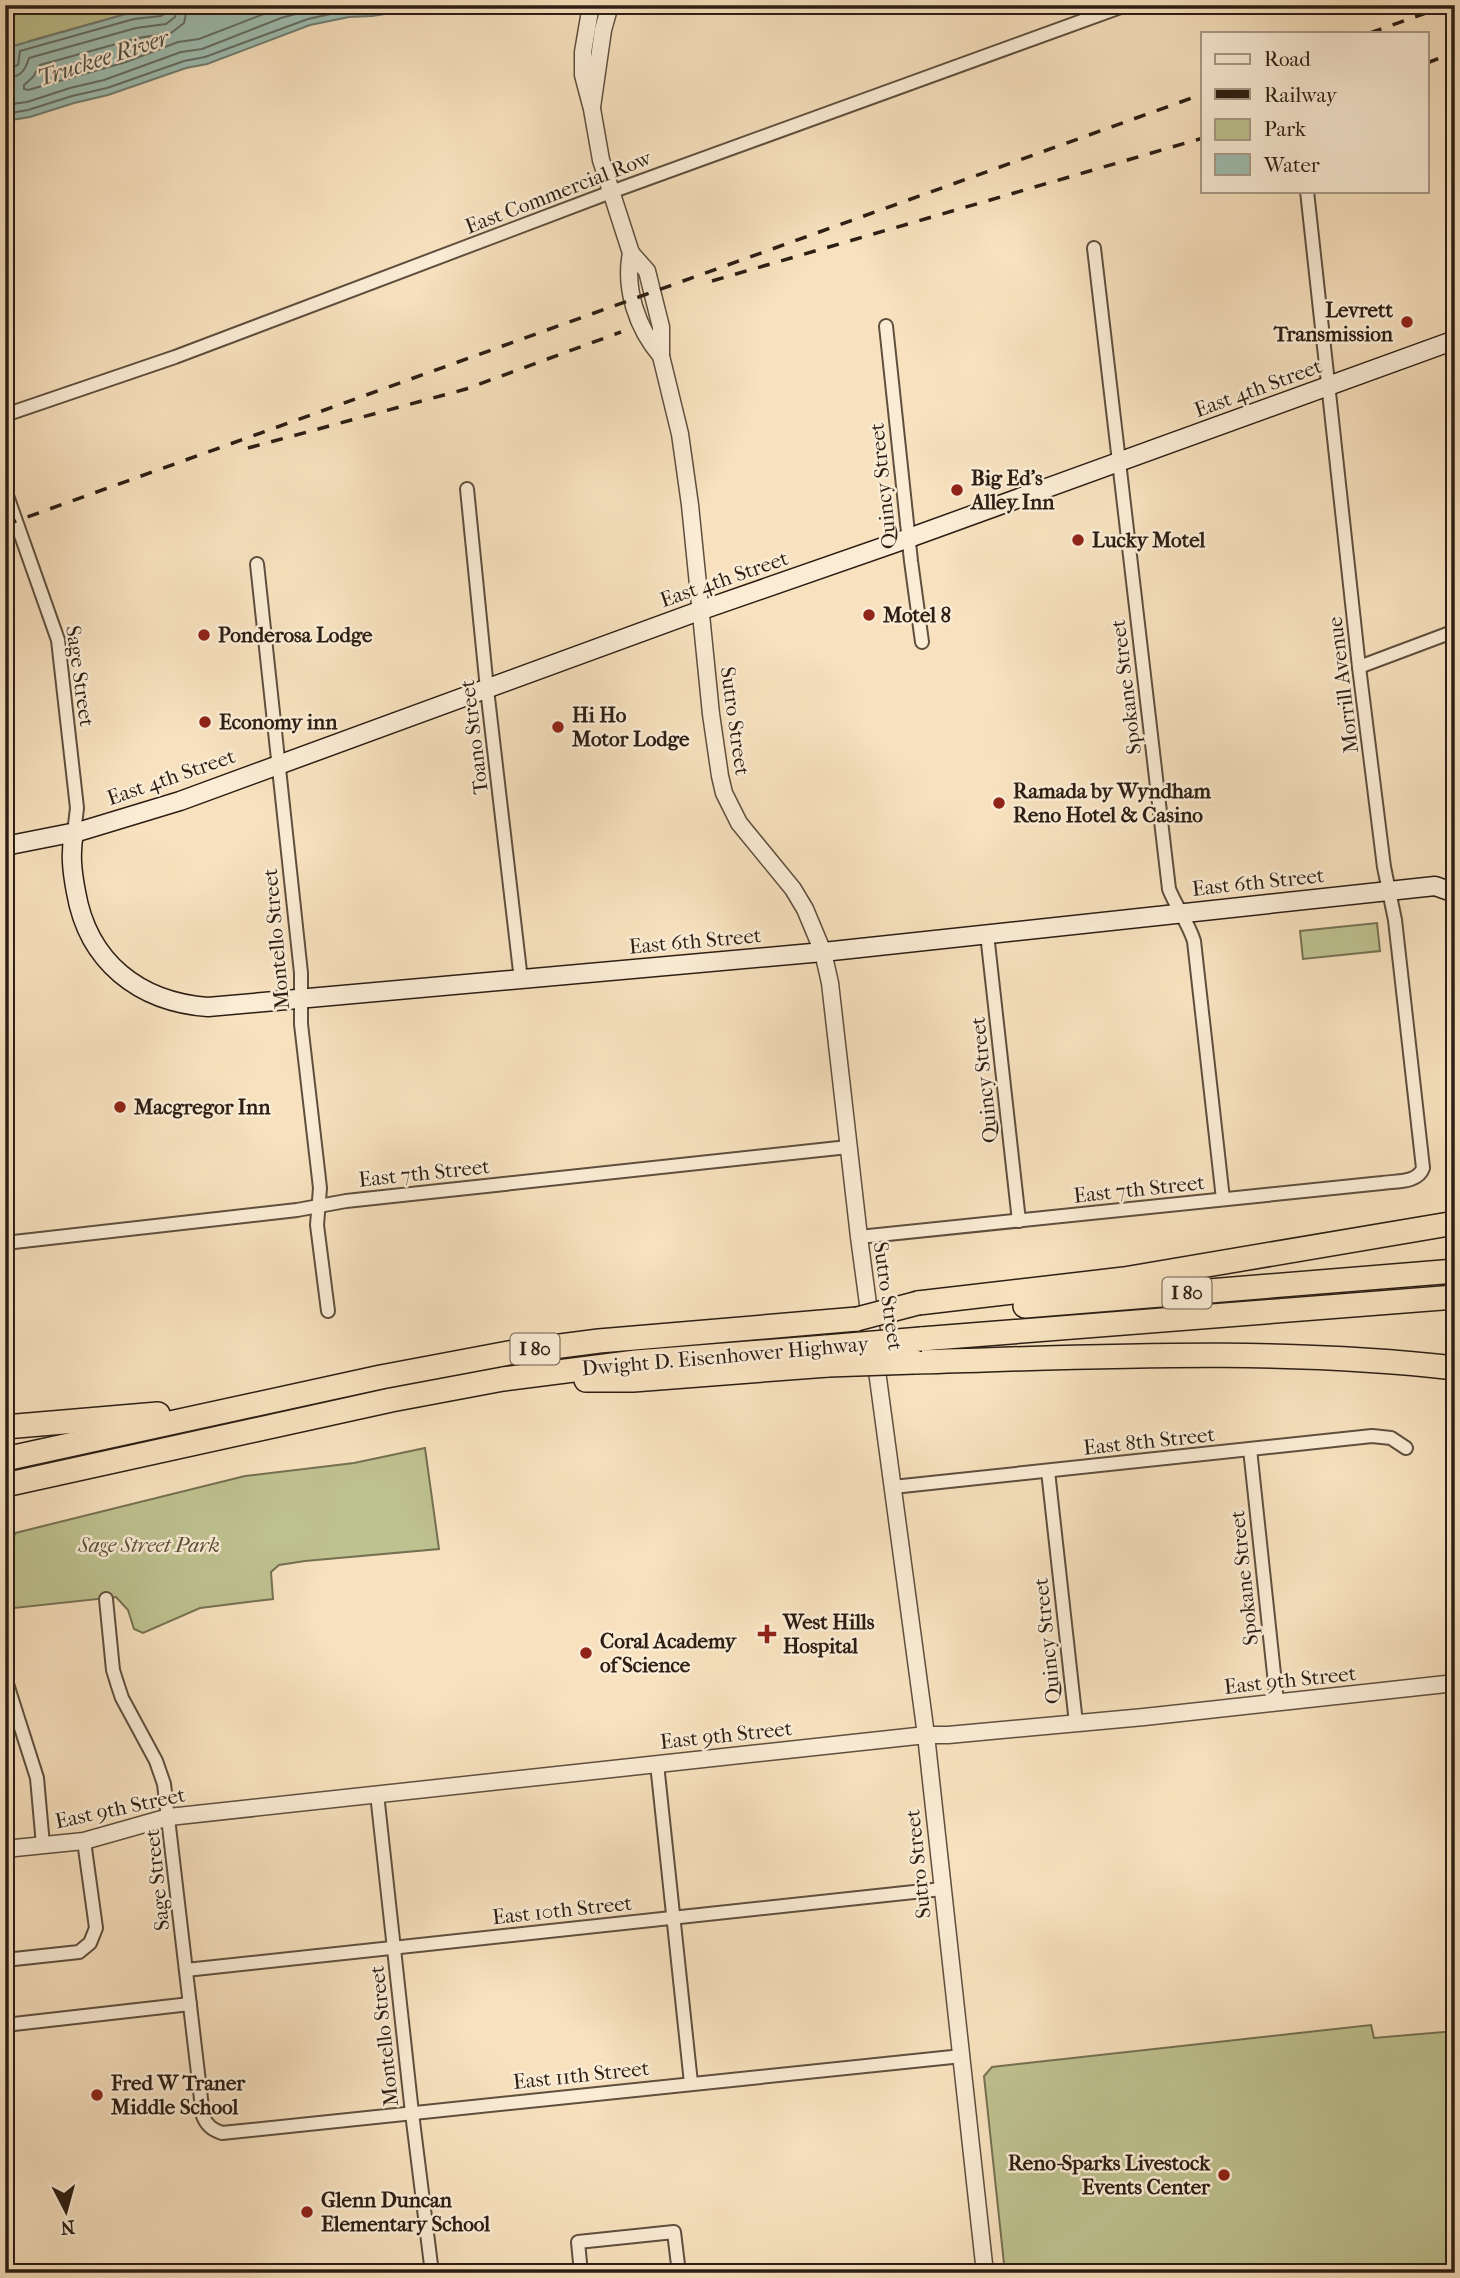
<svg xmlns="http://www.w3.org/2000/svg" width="1460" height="2278" font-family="'IM FELL French Canon',serif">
<rect width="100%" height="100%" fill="#f7e1be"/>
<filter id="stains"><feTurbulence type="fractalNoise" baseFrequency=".00286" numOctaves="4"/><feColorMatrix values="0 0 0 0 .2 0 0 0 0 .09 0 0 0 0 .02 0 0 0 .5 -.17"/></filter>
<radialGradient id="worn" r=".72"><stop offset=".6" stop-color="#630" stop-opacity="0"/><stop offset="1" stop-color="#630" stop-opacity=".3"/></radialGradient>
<g fill="#bec290" stroke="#757052" stroke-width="2">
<polygon points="51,5 171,5 159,9 133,12 29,41 14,61 5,63 5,17"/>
<polygon points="1377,923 1380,951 1303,959 1300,931"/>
<polygon points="425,1448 439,1549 305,1561 279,1565 271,1572 273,1599 200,1608 143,1633 134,1629 128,1610 116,1597 5,1609 5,1578 15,1533 245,1476 354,1463"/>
<polygon points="1371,2025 1374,2038 1455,2031 1455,2273 1005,2273 984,2076 992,2067"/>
</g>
<polygon fill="#9dbeb2" stroke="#707e73" stroke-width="2" points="171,5 515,5 488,9 436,6 372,16 349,17 310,25 207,64 186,68 108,95 74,103 30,117 5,121 5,63 14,61 6,50 10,47 133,12 159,9"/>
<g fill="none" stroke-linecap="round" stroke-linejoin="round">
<g stroke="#646e63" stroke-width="2">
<polyline points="188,5 184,23 171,33 138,38 40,65 33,77 24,85 24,89 28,90 126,62 178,42 199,39 287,5"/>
<polyline points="5,69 18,65 20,51 134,19 161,16 168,12 169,5"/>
<path d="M5,78C20,78 25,71 29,58L136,28L166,24L175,17L178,5"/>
<polyline points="5,105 27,102 70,88 104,80 181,52 202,49 281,18 328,5"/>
<polyline points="5,114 28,110 72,96 107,88 184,61 205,57 308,19 348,10 399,5"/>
</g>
<g stroke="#5f4f3e" stroke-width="16">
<g id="minor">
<path d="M1094,248L1169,889C1176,907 1188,922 1194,941L1223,1199"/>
<polyline points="886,326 911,561 922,642"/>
<polyline points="5,415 175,357 611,192 1126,5"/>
<polyline points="467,489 487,689 521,980"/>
<polyline points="5,490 58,640 77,808 74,833"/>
<polyline points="257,564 301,973 301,1024 320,1188 317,1225 328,1311"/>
<polyline points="1359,667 1455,631"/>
<polyline points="987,934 1019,1221"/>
<path d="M859,1237L1382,1183C1396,1181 1418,1183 1423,1168L1395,920L1384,867L1359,667L1307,191"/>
<polyline points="5,1243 297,1210 346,1201 848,1147"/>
<polyline points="1250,1449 1277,1702"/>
<polyline points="1048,1471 1076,1723"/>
<polyline points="893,1487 1372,1436 1391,1438 1406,1448"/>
<path d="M106,1599L113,1670L117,1683L122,1698L156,1761L164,1784L203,2116C207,2126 213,2130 222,2133L962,2056"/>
<polyline points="7,1684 37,1778 43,1845"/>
<polyline points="657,1764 691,2083"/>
<polyline points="377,1794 412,2113 432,2273"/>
<polyline points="5,1960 79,1952 90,1943 96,1928 84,1841"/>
<polyline points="186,1970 942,1889"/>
<polyline points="5,2025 190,2004"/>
<polyline points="581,2273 578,2242 674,2232 679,2273"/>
</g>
</g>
<g stroke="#5f4f3e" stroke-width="19">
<g id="tertiary">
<polyline points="591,5 583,52 583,75 592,109 601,160 631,253 647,271 661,327 661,356 680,434 690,505 711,714 720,776 724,793 739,823 793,889 805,909 823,952 830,983 859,1237 926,1735 985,2273"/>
<polyline points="592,107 603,30 610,5"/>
<path d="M631,253C624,289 637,328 661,356"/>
<polyline points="5,1849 84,1841 169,1817 926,1735 948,1735 1144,1717 1455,1683"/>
</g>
</g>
<g stroke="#2c1e14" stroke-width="21">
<g id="secondary">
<path d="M74,833C70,853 72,871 76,892C88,962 139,1002 208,1007L823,952L1435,886L1455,893"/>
<polyline points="5,846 81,831 180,801 699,611 909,538 1455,340"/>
</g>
</g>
<g stroke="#2c1e14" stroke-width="26">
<g id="motorway">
<polyline points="918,1303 1124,1279 1455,1223"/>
<polyline points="1025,1306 1455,1271"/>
<polyline points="921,1339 1455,1297"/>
<path d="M915,1362C1095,1357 1275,1347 1455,1368"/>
<polyline points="586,1380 633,1380 828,1365"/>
<polyline points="5,1427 158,1414"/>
<polyline points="5,1459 381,1377 514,1352 599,1341 857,1319"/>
<polyline points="5,1485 391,1400 503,1379 636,1362 826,1347"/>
</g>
</g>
<use href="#minor" stroke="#faecd5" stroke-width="12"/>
<use href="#tertiary" stroke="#faecd5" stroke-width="16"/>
<use href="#secondary" stroke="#faecd5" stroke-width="18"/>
<use href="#motorway" stroke="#f7e1be" stroke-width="23"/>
<g stroke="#2c1e14" stroke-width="3.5" stroke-dasharray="12 12" stroke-linecap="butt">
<polyline points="1370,33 1448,5"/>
<polyline points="1427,63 1455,52"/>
<polyline points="712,281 1203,138"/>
<polyline points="248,448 466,389 621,332"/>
<polyline points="5,525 1203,94"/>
</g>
<g stroke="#2c1e14" stroke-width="26" stroke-linecap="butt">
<g id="motorway-bridge">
<polyline points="857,1319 918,1303"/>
<polyline points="826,1347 921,1339"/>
<polyline points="828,1365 915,1362"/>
</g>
</g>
<use href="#motorway-bridge" stroke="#f7e1be" stroke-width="23"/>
</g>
<g fill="#8f2418" stroke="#faecd5" stroke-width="2.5">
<circle cx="1407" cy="322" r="7"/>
<circle cx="957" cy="490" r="7"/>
<circle cx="1078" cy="540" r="7"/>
<circle cx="869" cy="615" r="7"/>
<circle cx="204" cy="635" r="7"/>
<circle cx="205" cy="722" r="7"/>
<circle cx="558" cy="727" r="7"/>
<circle cx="999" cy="803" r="7"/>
<circle cx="120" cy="1107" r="7"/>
<path d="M763.5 1623.5h7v7h7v7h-7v7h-7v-7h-7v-7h7z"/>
<circle cx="586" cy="1653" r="7"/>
<circle cx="97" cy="2095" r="7"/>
<circle cx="1224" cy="2175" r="7"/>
<circle cx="307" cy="2212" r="7"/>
</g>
<g text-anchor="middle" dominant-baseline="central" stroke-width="5" stroke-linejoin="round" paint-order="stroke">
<g fill="#faecd5" stroke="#6a5c4e" stroke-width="2">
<rect x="1162.5" y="1277.5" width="49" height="31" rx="5"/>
<rect x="510.5" y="1333.5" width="49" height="31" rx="5"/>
</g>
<g font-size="19" font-weight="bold" fill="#2c1e14">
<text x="1187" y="1293">I 80</text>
<text x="535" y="1349">I 80</text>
</g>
<g font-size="21" fill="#2c1e14" stroke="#faecd5">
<text transform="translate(558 192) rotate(-21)">East Commercial Row</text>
<text transform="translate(1258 388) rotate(-20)">East 4th Street</text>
<text transform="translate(883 486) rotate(-96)">Quincy Street</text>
<text transform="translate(724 579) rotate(-19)">East 4th Street</text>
<text transform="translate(80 676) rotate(82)">Sage Street</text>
<text transform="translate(1343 685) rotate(-97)">Morrill Avenue</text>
<text transform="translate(1126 687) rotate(-97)">Spokane Street</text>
<text transform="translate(735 721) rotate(82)">Sutro Street</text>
<text transform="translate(474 737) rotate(-97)">Toano Street</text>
<text transform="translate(171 777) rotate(-19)">East 4th Street</text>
<text transform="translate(1258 882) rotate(-6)">East 6th Street</text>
<text transform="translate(276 939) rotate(-95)">Montello Street</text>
<text transform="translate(695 941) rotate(-5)">East 6th Street</text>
<text transform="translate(984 1080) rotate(-96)">Quincy Street</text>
<text transform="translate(424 1173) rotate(-6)">East 7th Street</text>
<text transform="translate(1139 1189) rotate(-6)">East 7th Street</text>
<text transform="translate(888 1296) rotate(82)">Sutro Street</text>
<text transform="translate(725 1356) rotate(-5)">Dwight D. Eisenhower Highway</text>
<text transform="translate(1149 1441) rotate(-6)">East 8th Street</text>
<text transform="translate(1244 1578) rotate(-96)">Spokane Street</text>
<text transform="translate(1047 1641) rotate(-96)">Quincy Street</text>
<text transform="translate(1290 1680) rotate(-6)">East 9th Street</text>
<text transform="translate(726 1735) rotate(-6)">East 9th Street</text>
<text transform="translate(120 1808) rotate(-12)">East 9th Street</text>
<text transform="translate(918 1864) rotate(-96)">Sutro Street</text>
<text transform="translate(157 1880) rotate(-96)">Sage Street</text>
<text transform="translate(562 1910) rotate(-6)">East 10th Street</text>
<text transform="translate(384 2036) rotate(-96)">Montello Street</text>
<text transform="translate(581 2075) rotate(-6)">East 11th Street</text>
</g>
<g font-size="21" font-weight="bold" fill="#2c1e14" stroke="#faecd5" text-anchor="start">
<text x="1393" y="310" text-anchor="end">Levrett<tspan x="1393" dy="24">Transmission</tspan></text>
<text x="971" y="478">Big Ed's<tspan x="971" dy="24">Alley Inn</tspan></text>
<text x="1092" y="540">Lucky Motel</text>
<text x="883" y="615">Motel 8</text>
<text x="218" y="635">Ponderosa Lodge</text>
<text x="572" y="715">Hi Ho<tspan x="572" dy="24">Motor Lodge</tspan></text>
<text x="219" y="722">Economy inn</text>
<text x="1013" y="791">Ramada by Wyndham<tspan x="1013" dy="24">Reno Hotel &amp; Casino</tspan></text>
<text x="134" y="1107">Macgregor Inn</text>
<text x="783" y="1622">West Hills<tspan x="783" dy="24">Hospital</tspan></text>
<text x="600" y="1641">Coral Academy<tspan x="600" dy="24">of Science</tspan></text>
<text x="111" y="2083">Fred W Traner<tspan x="111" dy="24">Middle School</tspan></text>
<text x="1210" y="2163" text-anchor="end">Reno-Sparks Livestock<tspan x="1210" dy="24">Events Center</tspan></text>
<text x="321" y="2200">Glenn Duncan<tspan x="321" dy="24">Elementary School</tspan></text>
</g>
<g font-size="21" font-style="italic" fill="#584f39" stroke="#faecd5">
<text x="149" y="1545">Sage Street Park</text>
</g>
<g font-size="23" font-style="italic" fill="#4e4e43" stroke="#faecd5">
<text transform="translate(103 58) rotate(-18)">Truckee River</text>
</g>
</g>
<rect width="1460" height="2278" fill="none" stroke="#f7e1be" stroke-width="28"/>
<rect x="7" y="7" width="1446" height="2264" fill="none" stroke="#2c1e14" stroke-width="3.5"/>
<rect x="14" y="14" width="1432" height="2250" fill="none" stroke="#2c1e14" stroke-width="2"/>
<rect x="1201" y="32" width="228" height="161" fill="#faecd5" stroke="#a89a88" stroke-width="2"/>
<rect x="1215" y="54" width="35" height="10" fill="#faecd5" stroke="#a89a88" stroke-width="2"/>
<text x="1264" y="66" font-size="21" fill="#2c1e14">Road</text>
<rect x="1215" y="89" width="35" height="10" fill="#2c1e14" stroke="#a89a88" stroke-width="2"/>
<text x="1264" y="102" font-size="21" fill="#2c1e14">Railway</text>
<rect x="1215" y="119" width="35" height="21" fill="#bec290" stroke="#a89a88" stroke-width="2"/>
<text x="1264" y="136" font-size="21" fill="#2c1e14">Park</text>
<rect x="1215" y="154" width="35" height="21" fill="#9dbeb2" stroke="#a89a88" stroke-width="2"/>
<text x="1264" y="172" font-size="21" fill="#2c1e14">Water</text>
<g transform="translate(66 2211) rotate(174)" stroke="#faecd5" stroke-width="5" paint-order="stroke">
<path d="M0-5L12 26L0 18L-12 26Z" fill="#2c1e14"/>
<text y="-10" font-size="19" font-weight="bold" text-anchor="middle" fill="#2c1e14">N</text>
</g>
<rect width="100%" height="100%" filter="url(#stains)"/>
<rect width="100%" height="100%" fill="url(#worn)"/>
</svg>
